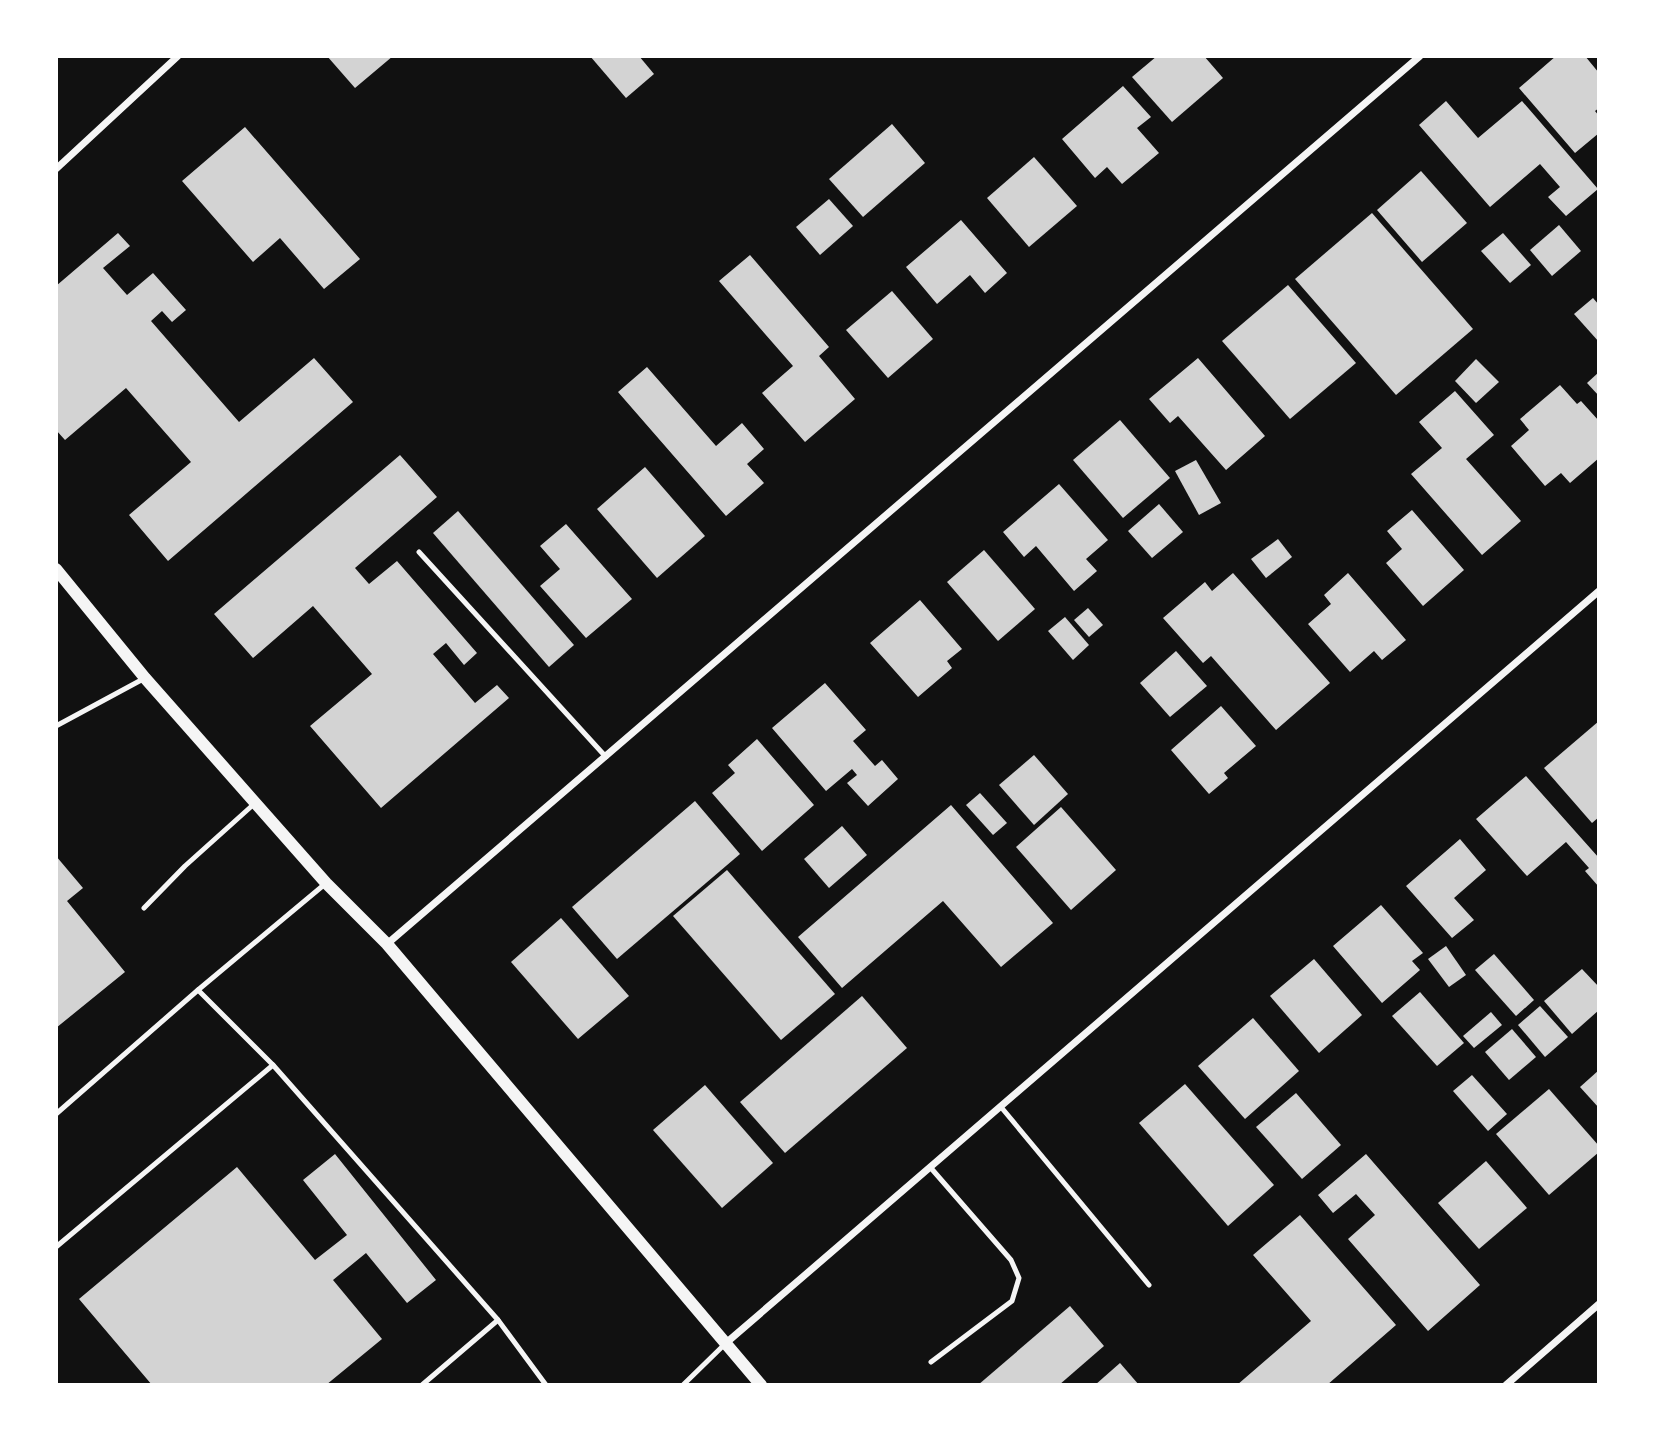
<svg xmlns="http://www.w3.org/2000/svg" width="1655" height="1441" font-family="Commissioner,sans-serif">
<rect width="100%" height="100%" fill="#111"/>
<g fill="#d3d3d3">
<polygon points="327,56 393,56 355,88"/>
<polygon points="590,56 639,56 654,74 626,98"/>
<polygon points="1157,56 1204,56 1223,78 1172,122 1132,77"/>
<polygon points="1556,56 1585,56 1599,73 1599,108 1595,111 1599,116 1599,133 1575,153 1519,88"/>
<polygon points="1123,86 1151,117 1137,128 1159,153 1122,184 1107,167 1095,178 1062,139"/>
<polygon points="1446,101 1478,138 1522,101 1598,189 1566,216 1548,197 1560,187 1540,164 1490,207 1419,125"/>
<polygon points="892,124 925,163 863,217 829,179"/>
<polygon points="245,127 360,259 324,289 280,238 253,262 182,181"/>
<polygon points="1034,157 1077,206 1029,247 987,198"/>
<polygon points="1421,171 1467,223 1422,262 1377,210"/>
<polygon points="829,199 853,226 820,255 796,227"/>
<polygon points="1372,213 1473,329 1396,395 1295,279"/>
<polygon points="961,220 1007,273 985,293 970,275 937,304 906,267"/>
<polygon points="1559,225 1581,251 1552,276 1530,250"/>
<polygon points="118,233 130,246 103,268 127,295 153,273 186,310 172,322 162,311 151,321 239,422 314,358 353,402 168,561 129,515 191,462 126,388 65,440 56,430 56,286"/>
<polygon points="1503,233 1531,265 1510,283 1481,251"/>
<polygon points="750,255 829,347 819,356 855,399 805,442 762,393 793,366 719,281"/>
<polygon points="1288,285 1356,363 1290,419 1222,341"/>
<polygon points="892,291 933,339 888,378 846,330"/>
<polygon points="1593,298 1599,305 1599,342 1574,314"/>
<polygon points="1198,358 1265,436 1226,470 1178,416 1170,423 1149,399"/>
<polygon points="1476,359 1499,382 1476,403 1455,381"/>
<polygon points="647,367 716,446 742,423 764,449 747,464 764,483 726,516 618,392"/>
<polygon points="1599,372 1599,396 1587,383"/>
<polygon points="1560,385 1577,404 1581,401 1599,421 1599,458 1570,483 1561,473 1545,486 1511,446 1529,430 1520,419"/>
<polygon points="1455,391 1494,435 1466,459 1521,521 1482,555 1411,474 1442,448 1419,422"/>
<polygon points="1120,420 1170,478 1123,518 1073,460"/>
<polygon points="400,455 437,497 355,568 369,584 397,561 477,653 464,665 446,643 433,654 475,703 497,685 509,698 381,808 310,726 372,674 313,606 253,658 214,614"/>
<polygon points="1196,460 1221,503 1199,515 1175,471"/>
<polygon points="645,467 705,536 657,578 597,509"/>
<polygon points="1059,484 1108,540 1086,559 1097,571 1074,591 1036,546 1024,557 1003,532"/>
<polygon points="1159,504 1183,532 1152,558 1128,531"/>
<polygon points="1412,510 1464,570 1423,606 1386,563 1402,549 1387,531"/>
<polygon points="458,511 574,645 549,667 433,533"/>
<polygon points="566,524 632,599 586,638 540,586 560,569 540,546"/>
<polygon points="1278,539 1292,557 1266,578 1251,559"/>
<polygon points="984,550 1035,609 998,641 947,582"/>
<polygon points="1233,573 1330,683 1276,730 1211,656 1203,663 1163,618 1205,582 1212,591"/>
<polygon points="1348,573 1406,640 1382,660 1374,651 1350,672 1308,624 1331,604 1324,595"/>
<polygon points="920,600 962,649 947,661 952,668 918,697 870,643"/>
<polygon points="1088,608 1103,625 1089,637 1074,620"/>
<polygon points="1065,617 1089,645 1073,660 1048,631"/>
<polygon points="1176,651 1207,686 1170,717 1140,683"/>
<polygon points="825,683 866,730 853,741 875,766 882,760 898,779 868,806 847,783 857,775 852,769 826,791 772,728"/>
<polygon points="1221,706 1256,746 1224,773 1228,778 1209,794 1171,750"/>
<polygon points="1599,721 1599,817 1592,823 1544,768"/>
<polygon points="757,739 814,805 762,851 712,793 735,773 728,765"/>
<polygon points="1034,755 1068,794 1034,825 999,785"/>
<polygon points="1526,776 1599,858 1599,887 1585,871 1589,868 1566,842 1527,876 1476,819"/>
<polygon points="980,793 1007,823 993,835 966,805"/>
<polygon points="695,801 740,854 617,959 572,907"/>
<polygon points="951,805 1053,923 1001,967 943,901 842,988 798,937"/>
<polygon points="1061,807 1116,870 1071,910 1016,847"/>
<polygon points="842,826 867,855 829,888 804,859"/>
<polygon points="1460,839 1486,870 1454,898 1474,920 1452,938 1406,886"/>
<polygon points="56,856 83,888 67,901 125,972 56,1028"/>
<polygon points="727,870 835,994 781,1040 673,916"/>
<polygon points="1381,905 1423,953 1412,961 1420,970 1382,1003 1333,946"/>
<polygon points="561,918 629,996 578,1039 511,962"/>
<polygon points="1446,946 1466,975 1449,987 1428,959"/>
<polygon points="1494,954 1534,1000 1516,1016 1475,970"/>
<polygon points="1314,959 1362,1015 1319,1053 1270,996"/>
<polygon points="1582,969 1599,987 1599,1010 1572,1034 1544,1001"/>
<polygon points="1420,992 1464,1043 1437,1066 1392,1016"/>
<polygon points="862,996 907,1048 785,1153 740,1102"/>
<polygon points="1540,1006 1568,1037 1545,1057 1518,1025"/>
<polygon points="1491,1012 1502,1025 1474,1048 1463,1036"/>
<polygon points="1253,1018 1299,1071 1245,1119 1198,1066"/>
<polygon points="1512,1029 1536,1057 1509,1080 1485,1052"/>
<polygon points="1599,1070 1599,1108 1580,1087"/>
<polygon points="1472,1075 1507,1114 1488,1131 1453,1091"/>
<polygon points="1185,1084 1274,1185 1228,1226 1139,1123"/>
<polygon points="705,1085 773,1163 722,1208 653,1130"/>
<polygon points="1549,1089 1599,1146 1599,1152 1549,1195 1496,1134"/>
<polygon points="1296,1093 1341,1145 1302,1179 1256,1127"/>
<polygon points="335,1154 436,1280 407,1303 366,1253 333,1280 382,1339 326,1385 152,1385 79,1299 237,1167 315,1260 347,1235 303,1180"/>
<polygon points="1366,1154 1480,1285 1428,1331 1348,1239 1375,1215 1356,1194 1333,1213 1318,1195"/>
<polygon points="1486,1161 1527,1208 1479,1249 1438,1203"/>
<polygon points="1300,1215 1396,1325 1327,1385 1237,1385 1311,1321 1253,1255"/>
<polygon points="1070,1306 1104,1346 1059,1385 978,1385"/>
<polygon points="1120,1363 1139,1385 1095,1385"/>
</g>
<g fill="none" stroke-linecap="round" stroke-linejoin="round">
<g stroke="#f5f5f5" stroke-width="5">
<polyline points="419,552 606,757"/>
<polyline points="56,726 145,678"/>
<polyline points="144,908 185,866 254,804"/>
<polyline points="198,990 273,1065 498,1320 546,1385"/>
<polyline points="1001,1107 1149,1285"/>
<polyline points="56,1114 198,990 325,884"/>
<polyline points="930,1167 1011,1260 1019,1278 1012,1301 931,1362"/>
<polyline points="56,1247 273,1065"/>
<polyline points="422,1385 498,1320"/>
<polyline points="683,1385 726,1343"/>
</g>
<g stroke="#f5f5f5" stroke-width="7">
<polyline points="56,169 178,56"/>
<polyline points="387,944 1420,56"/>
<polyline points="726,1343 1599,591"/>
<polyline points="1506,1385 1599,1304"/>
</g>
<polyline stroke="#f5f5f5" stroke-width="12" points="56,569 145,678 326,883 387,944 761,1385"/>
</g>
<rect width="1655" height="1441" fill="none" stroke="#ffffff" stroke-width="116"/>
</svg>
